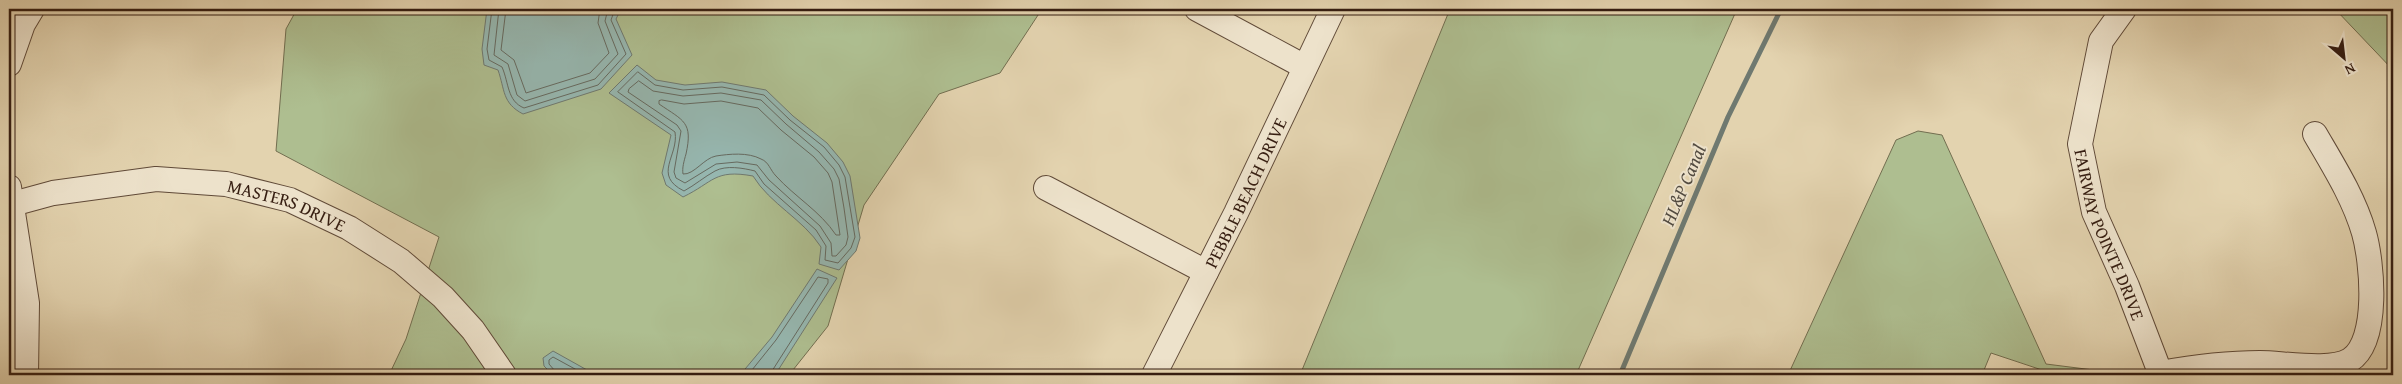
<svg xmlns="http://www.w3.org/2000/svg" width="2402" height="384" font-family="'Gentium Book Plus',serif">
<rect width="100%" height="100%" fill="#e3d3af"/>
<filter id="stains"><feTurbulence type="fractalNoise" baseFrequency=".004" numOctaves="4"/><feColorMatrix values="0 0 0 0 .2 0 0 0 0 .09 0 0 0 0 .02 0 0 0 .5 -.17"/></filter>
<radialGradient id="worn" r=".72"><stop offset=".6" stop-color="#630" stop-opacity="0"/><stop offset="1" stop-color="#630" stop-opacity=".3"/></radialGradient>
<g fill="#aebe90" stroke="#726e50">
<polygon points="297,9 1042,9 1000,73 939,94 864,205 828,326 789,375 389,375 406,339 439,237 276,151 286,29"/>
<polygon points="1450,9 1737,9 1576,375 1300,375"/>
<polygon points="2335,9 2393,9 2393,70"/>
<polygon points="1918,131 1942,135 2046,364 2133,375 2057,375 1991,353 1982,375 1788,375 1896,140"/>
</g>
<g fill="#96b7b0" stroke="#6f7970">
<path d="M487,9H621L616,19L632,55L601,89L523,114C502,103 505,90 498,70L484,65L482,49Z"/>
<path d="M637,65L656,80L685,85L722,82L766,90L793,116L827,143L843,162L850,176L860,238L856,251L839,270L819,264L821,247C803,219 770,204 753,176C714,169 714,182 683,197L666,185L662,173L671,135L609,93Z"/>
<polygon points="817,269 837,278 775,375 740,375 772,337"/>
<polygon points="553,351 596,375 553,375 544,366 543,358"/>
</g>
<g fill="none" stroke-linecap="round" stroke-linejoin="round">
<g stroke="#666a60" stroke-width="1">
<path d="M492,9L487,49L489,60L502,67C509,83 507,101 524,108L598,85L626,54L611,20L615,9"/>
<polyline points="499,9 494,55 508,64 517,95 525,101 595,79 618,54 605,21 608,9"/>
<polyline points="506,9 501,50 514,60 526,93 590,73 609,53 598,23 600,9"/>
<path d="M638,72L655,85L683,90L722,87L764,95L790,120L824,147L839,165L845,177L855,237L851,248L838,263L825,260L826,246L816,230L764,184L755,171C743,168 726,165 715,171C704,177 695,185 684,191C652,175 679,156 675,132L618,92Z"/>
<polygon points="639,81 653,91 683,96 721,93 761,100 786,124 819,152 834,169 839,179 844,208 848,237 846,245 836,256 832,256 831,243 820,226 769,180 757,165 737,162 716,164 685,183 676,178 674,172 681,131 677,125 628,92 629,89"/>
<path d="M662,100L684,104L721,101L758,108L781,130L814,157L828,173L832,182L840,235H836C820,211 795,197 776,176C770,170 769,162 761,159C748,152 729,154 716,156C704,158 694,175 683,174C682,168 684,161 686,154C693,122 684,121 659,104V101Z"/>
<polyline points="556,375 555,371 549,364 549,360 553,357 586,375"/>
<polyline points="748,375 776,340 818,277 828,279 828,283 772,371 772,375"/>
</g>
<polyline stroke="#6f7970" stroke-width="5" points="1620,375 1728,117 1781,9"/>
<g stroke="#604a38" stroke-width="26">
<g id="minor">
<polyline points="1197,9 1305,67"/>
<path id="s1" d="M2124,9L2101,41L2080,144L2094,212L2127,286L2161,375"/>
<polyline points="9,64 23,24 32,9"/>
<polyline points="9,187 27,303 26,375"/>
<polyline points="1046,188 1206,272"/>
<path id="s2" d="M9,205L53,193L156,179L226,184L290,200L349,228L401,261L443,297L473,330L504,375"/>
<path d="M2161,373C2194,367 2227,363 2260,363C2283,363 2331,372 2350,360C2380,341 2372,261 2364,233C2354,198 2333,165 2315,134"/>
<path id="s3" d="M1154,375L1236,213L1333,9"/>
</g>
</g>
<use href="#minor" stroke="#ede2cb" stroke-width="24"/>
</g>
<g text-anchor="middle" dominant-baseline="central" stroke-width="4" stroke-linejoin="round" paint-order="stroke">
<g font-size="18" fill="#351d11" stroke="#ede2cb">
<text stroke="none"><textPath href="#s3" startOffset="204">PEBBLE BEACH DRIVE</textPath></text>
<text stroke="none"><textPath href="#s2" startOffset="284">MASTERS DRIVE</textPath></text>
<text stroke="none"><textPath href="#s1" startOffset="240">FAIRWAY POINTE DRIVE</textPath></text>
</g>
<g font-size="19" font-style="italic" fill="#524b41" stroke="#ede2cb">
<text transform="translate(1683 185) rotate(-67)">HL&amp;P Canal</text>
</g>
</g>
<rect width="2402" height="384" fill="none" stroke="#e3d3af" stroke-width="30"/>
<rect x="10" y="10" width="2382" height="364" fill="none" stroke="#351d11" stroke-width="2.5"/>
<rect x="15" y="15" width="2372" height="354" fill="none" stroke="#351d11"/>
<g transform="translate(2344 58) rotate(152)" stroke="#ede2cb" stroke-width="4" paint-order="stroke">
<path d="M0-4L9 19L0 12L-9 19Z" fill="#351d11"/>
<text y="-8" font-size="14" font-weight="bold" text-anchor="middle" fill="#351d11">N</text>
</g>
<rect width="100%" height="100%" filter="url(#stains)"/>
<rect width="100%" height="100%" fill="url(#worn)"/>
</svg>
